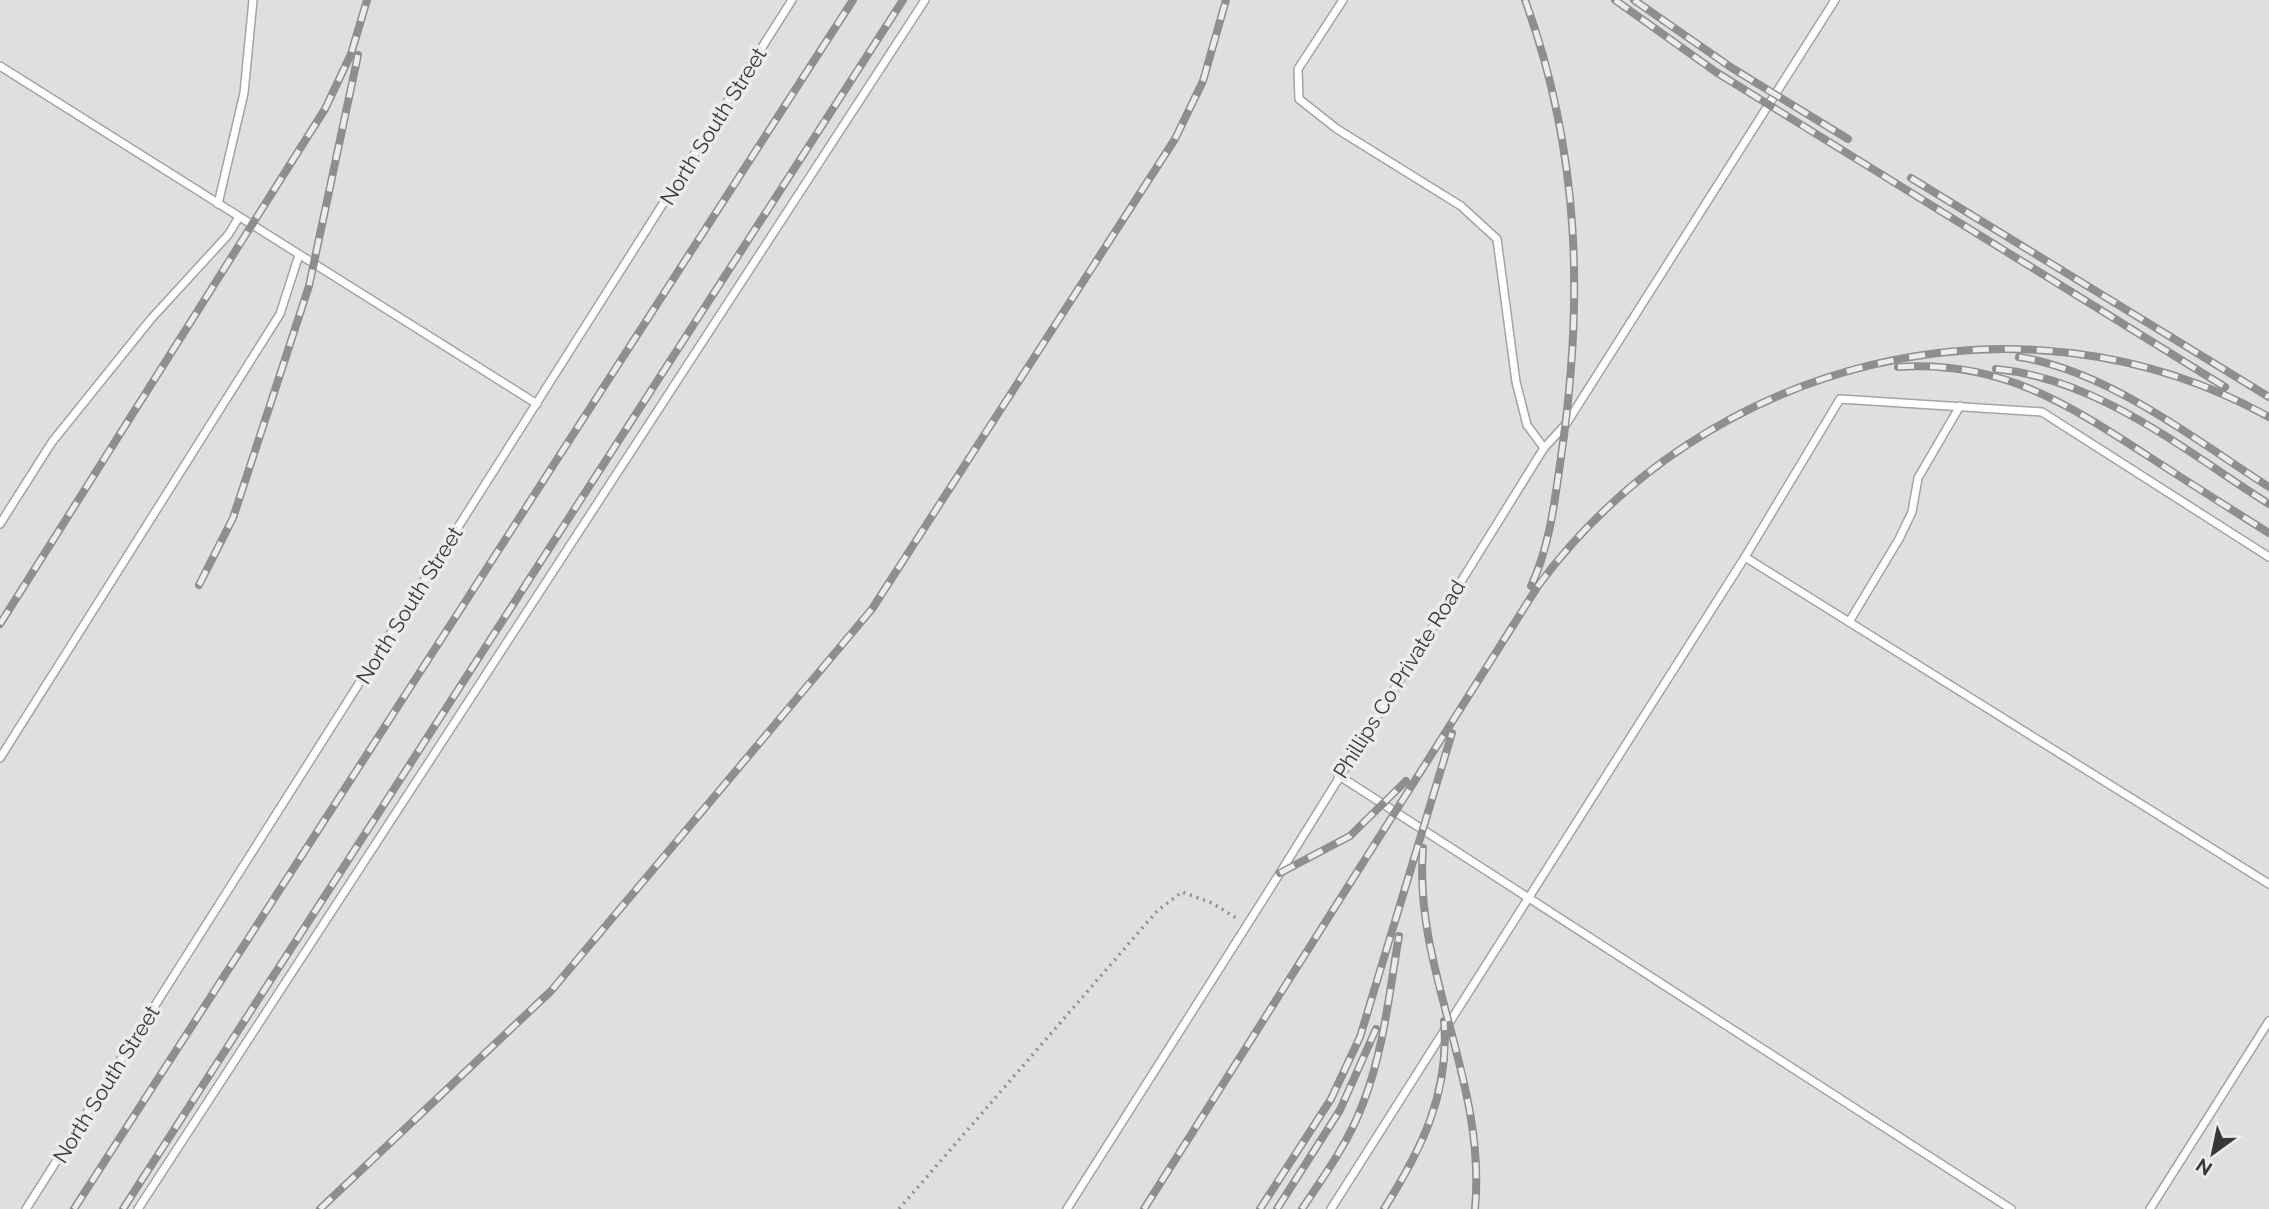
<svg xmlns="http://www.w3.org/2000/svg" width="2269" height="1209" font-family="Raleway,sans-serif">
<rect width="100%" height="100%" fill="#dddfe1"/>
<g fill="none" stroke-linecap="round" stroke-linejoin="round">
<g stroke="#a2a4a6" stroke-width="10">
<g id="service">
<polyline points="1343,0 1298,69 1299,99 1337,129 1461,206 1497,239 1516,382 1527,425 1544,448"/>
<polyline points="0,66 537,404"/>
<polyline points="218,204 244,93 253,0"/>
<polyline points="0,524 52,442 151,319 228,235 239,217"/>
<polyline points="2269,557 2042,412 1840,399 1745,557 2269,884"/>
<polyline points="1849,622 1899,539 1912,512 1918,478 1960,406"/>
<polyline points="0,758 280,314 299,255"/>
<polyline points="1338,775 2011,1209"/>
<polyline points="26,1209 792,0"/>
<polyline points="138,1209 925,0"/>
<polyline points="1067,1209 1280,873 1544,448 1566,424 1835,0"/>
<polyline points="1331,1209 1745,557"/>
<polyline points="2150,1209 2269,1021"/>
</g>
</g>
<polyline stroke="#8f9092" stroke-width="3.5" stroke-dasharray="2 5" stroke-linecap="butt" points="899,1209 1157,911 1182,892 1212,903 1238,919"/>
<use href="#service" stroke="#fff" stroke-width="7"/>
<g stroke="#8c8e8f" stroke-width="8">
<g id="rail">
<path d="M1525,0C1580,151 1584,300 1561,457C1555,499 1550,546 1531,586"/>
<polyline points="1615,0 1716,72 2225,387"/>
<polyline points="1634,0 1732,68 1848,139"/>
<polyline points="1911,178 2269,397"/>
<path d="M2019,357C2108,371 2194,439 2269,487"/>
<path d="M1898,367C2000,360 2066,403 2148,456C2188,482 2229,508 2269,533"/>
<path d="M1996,369C2099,379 2185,451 2269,504"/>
<polyline points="199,585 233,518 309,286 358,55"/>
<polyline points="0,624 325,109 351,54 367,0"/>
<path d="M1423,848C1413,970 1487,1081 1475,1209"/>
<polyline points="1280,873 1350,836 1406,781"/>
<polyline points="74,1209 853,0"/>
<polyline points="123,1209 903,0"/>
<polyline points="320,1209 551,991 872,609 1175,139 1203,81 1226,0"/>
<path d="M1144,1209L1538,586C1705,359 2020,279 2269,417"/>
<polyline points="1260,1209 1331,1099 1360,1037 1452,733"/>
<polyline points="1277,1209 1340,1110 1376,1029"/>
<path d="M1302,1209C1324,1176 1348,1143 1362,1106C1384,1051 1389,993 1399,936"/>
<path d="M1384,1209C1421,1150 1450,1093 1444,1021"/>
</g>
</g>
<use href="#rail" stroke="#eaecee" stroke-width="5" stroke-dasharray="16" stroke-linecap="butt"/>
</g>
<g text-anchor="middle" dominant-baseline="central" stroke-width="7" stroke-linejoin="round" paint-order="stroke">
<g font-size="21" fill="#373839" stroke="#eaecee">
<text transform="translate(713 126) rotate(-58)">North South Street</text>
<text transform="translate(409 605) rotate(-58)">North South Street</text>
<text transform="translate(1399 679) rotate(-58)">Phillips Co Private Road</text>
<text transform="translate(106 1084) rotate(-58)">North South Street</text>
</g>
</g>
<g transform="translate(2213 1153) rotate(213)" stroke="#eaecee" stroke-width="5" paint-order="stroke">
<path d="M0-5L12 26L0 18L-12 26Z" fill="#373839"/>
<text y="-10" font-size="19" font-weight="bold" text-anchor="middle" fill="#373839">N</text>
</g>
</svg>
